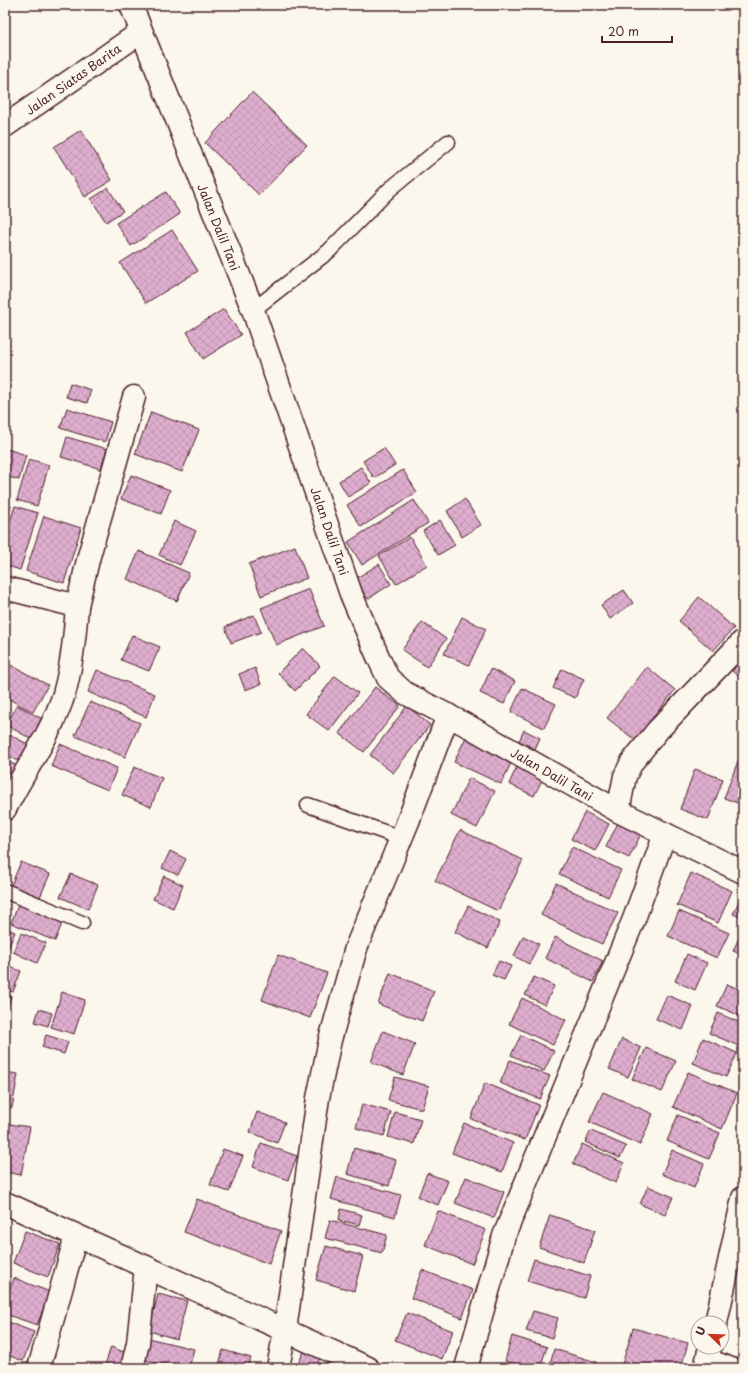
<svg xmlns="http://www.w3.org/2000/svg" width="748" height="1373" font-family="'Playpen Sans',sans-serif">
<defs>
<pattern id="building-cross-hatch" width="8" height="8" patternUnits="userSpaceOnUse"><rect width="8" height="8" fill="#deaece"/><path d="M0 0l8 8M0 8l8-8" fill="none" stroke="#c095b1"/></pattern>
</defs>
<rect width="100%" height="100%" fill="#fbf7ec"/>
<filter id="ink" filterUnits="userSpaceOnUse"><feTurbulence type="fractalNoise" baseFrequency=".025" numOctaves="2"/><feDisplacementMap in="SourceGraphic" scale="8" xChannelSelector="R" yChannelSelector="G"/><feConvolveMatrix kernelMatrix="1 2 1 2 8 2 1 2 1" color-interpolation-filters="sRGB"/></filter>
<g filter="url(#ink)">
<g fill="url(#building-cross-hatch)" stroke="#4a1f2b">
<polygon points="252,92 307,145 259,195 205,143"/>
<polygon points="81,130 112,180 85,197 54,147"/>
<polygon points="108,188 123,211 106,222 91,199"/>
<polygon points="166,192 180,214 131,246 116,223"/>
<polygon points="172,230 198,271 146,303 120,263"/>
<polygon points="224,309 241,335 203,359 187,332"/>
<polygon points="70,383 91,390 87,403 66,397"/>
<polygon points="67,408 111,422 105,442 60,428"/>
<polygon points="151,412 199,430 182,472 135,454"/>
<polygon points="67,437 107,449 101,469 61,457"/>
<polygon points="384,448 395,465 374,478 363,461"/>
<polygon points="7,449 26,455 19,480 5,476 5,457"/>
<polygon points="29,459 49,465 37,506 17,500"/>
<polygon points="361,467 371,483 348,497 339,481"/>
<polygon points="403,470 417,492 361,527 347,505"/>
<polygon points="131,475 170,490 161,514 121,499"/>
<polygon points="465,499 481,525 462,537 447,511"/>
<polygon points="414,500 428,523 362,565 348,542"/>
<polygon points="5,504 11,506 5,526"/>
<polygon points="15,506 38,513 20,570 5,565 5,538"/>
<polygon points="44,516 81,528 64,583 26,571"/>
<polygon points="440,520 455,545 438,555 423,531"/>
<polygon points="174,521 196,531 180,565 159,555"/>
<polygon points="410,537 427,565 396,584 379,556"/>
<polygon points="295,546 307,578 261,596 249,564"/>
<polygon points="139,551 189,573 177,601 127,579"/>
<polygon points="379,564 391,584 368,599 355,579"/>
<polygon points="309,589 324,626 276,645 261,608"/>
<polygon points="624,590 633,603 610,619 601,605"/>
<polygon points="699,597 734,628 713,651 679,621"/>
<polygon points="254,615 261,632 231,643 225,627"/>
<polygon points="462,617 486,629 469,665 444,654"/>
<polygon points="422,622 446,639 427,667 402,650"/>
<polygon points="132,635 160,647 149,671 121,660"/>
<polygon points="303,648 320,666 295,691 278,673"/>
<polygon points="743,658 743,680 732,671"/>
<polygon points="5,662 48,685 33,712 5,697"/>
<polygon points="647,667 675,690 635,740 607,718"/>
<polygon points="255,668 261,684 245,690 239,674"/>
<polygon points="491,669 515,681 504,704 480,693"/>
<polygon points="562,669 584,679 575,698 553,688"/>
<polygon points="97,670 155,694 146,717 88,692"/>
<polygon points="335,676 358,693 329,731 306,714"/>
<polygon points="375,687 400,706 364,752 339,733"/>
<polygon points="522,688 556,704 544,728 511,712"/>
<polygon points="90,702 140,723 125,757 75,736"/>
<polygon points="17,705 46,721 35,741 6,725"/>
<polygon points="407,706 430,725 393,773 370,755"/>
<polygon points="524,730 540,738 535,749 519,741"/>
<polygon points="5,732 33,747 24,764 5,754"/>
<polygon points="468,733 515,755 501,784 454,762"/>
<polygon points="60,744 117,768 108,790 51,766"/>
<polygon points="5,760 19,767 5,786"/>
<polygon points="738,761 743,763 743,805 724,798"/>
<polygon points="518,764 544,776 534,796 509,784"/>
<polygon points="134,767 162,778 151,807 122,795"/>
<polygon points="695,769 723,779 708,820 680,809"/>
<polygon points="469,778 495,791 477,828 451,815"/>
<polygon points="585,812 609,824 595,851 571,839"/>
<polygon points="618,823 641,834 629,858 606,847"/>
<polygon points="460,830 523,860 498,911 435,881"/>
<polygon points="572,847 621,870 608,897 559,874"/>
<polygon points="170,851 186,859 178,875 162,868"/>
<polygon points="21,862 50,874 40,897 11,885"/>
<polygon points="691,873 732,891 718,923 677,905"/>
<polygon points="71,874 98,885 88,909 60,897"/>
<polygon points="164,876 183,885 173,908 153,899"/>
<polygon points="556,883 618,913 602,944 541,915"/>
<polygon points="740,899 743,901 743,918 733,914"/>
<polygon points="5,903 8,904 5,912"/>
<polygon points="19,903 63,921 55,941 11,923"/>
<polygon points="468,906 500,922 488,948 455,932"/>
<polygon points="679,911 729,933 717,958 668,936"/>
<polygon points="5,928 15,932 5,956"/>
<polygon points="743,929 743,955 733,951"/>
<polygon points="21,933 46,943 37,963 13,952"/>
<polygon points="523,936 539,944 529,964 514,956"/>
<polygon points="555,937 603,961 593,982 545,958"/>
<polygon points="687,954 707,963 695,990 675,981"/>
<polygon points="278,955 327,973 310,1018 262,1000"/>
<polygon points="499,961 511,966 504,980 492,975"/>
<polygon points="5,965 21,971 13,992 5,989"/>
<polygon points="390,973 434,991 422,1021 378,1004"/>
<polygon points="534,977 554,986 545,1005 525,995"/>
<polygon points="727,984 743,991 743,1017 717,1006"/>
<polygon points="62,992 85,1000 74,1034 51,1027"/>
<polygon points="5,994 11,996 5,1017"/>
<polygon points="667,995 693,1006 683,1030 656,1019"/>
<polygon points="522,998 566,1020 553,1045 509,1024"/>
<polygon points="39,1009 52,1013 48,1026 35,1022"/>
<polygon points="718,1013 743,1024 743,1048 709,1033"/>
<polygon points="383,1031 415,1044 403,1075 371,1062"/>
<polygon points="46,1035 68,1042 64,1054 42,1047"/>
<polygon points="521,1035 554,1051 544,1071 511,1055"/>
<polygon points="703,1038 737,1053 726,1077 693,1063"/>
<polygon points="622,1039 641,1048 628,1077 609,1069"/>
<polygon points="646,1048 676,1061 662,1092 632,1079"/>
<polygon points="510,1060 550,1076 540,1099 500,1083"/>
<polygon points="5,1072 18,1074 12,1108 5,1107"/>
<polygon points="688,1072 737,1093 722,1129 673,1107"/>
<polygon points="395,1077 429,1086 422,1109 388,1100"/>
<polygon points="485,1083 539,1105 525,1140 471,1119"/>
<polygon points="603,1092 653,1114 640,1145 589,1122"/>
<polygon points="362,1104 391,1112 384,1136 356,1128"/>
<polygon points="257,1112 285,1122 277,1143 250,1132"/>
<polygon points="395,1112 421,1119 414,1144 388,1137"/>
<polygon points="678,1115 720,1133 709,1159 667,1141"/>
<polygon points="464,1123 513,1143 502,1172 452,1153"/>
<polygon points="9,1124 30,1127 21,1175 5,1172 5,1147"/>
<polygon points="591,1131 626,1146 620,1158 585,1142"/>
<polygon points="261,1143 297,1156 288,1180 253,1167"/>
<polygon points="582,1144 624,1163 616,1183 573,1164"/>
<polygon points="354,1148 396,1160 389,1186 347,1174"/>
<polygon points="223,1149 243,1156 229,1192 210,1185"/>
<polygon points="672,1150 704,1164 694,1188 662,1174"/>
<polygon points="427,1173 448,1181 438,1205 418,1197"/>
<polygon points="337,1177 401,1195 395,1217 331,1199"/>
<polygon points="466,1177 504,1192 494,1218 455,1203"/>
<polygon points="648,1186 673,1197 665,1215 640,1204"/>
<polygon points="197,1199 281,1231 269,1264 184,1232"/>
<polygon points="341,1209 362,1215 359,1225 339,1220"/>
<polygon points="438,1211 486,1230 472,1264 425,1245"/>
<polygon points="550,1215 595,1230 584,1263 539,1247"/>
<polygon points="330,1220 387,1235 382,1253 325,1238"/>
<polygon points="25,1231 60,1244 48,1277 13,1263"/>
<polygon points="326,1246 363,1256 354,1291 316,1280"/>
<polygon points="534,1259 590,1276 584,1298 527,1281"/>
<polygon points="422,1270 473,1290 462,1318 411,1298"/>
<polygon points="14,1278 50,1292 37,1325 5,1314 5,1301"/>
<polygon points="158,1294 187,1301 177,1339 149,1331"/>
<polygon points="533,1311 558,1318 552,1338 526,1331"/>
<polygon points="407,1313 453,1331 442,1359 395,1340"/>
<polygon points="5,1321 34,1332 23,1361 5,1354"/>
<polygon points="633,1328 688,1343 681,1368 621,1368"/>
<polygon points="512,1336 547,1347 540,1368 529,1368 505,1361"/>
<polygon points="148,1338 194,1349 189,1368 175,1368 142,1359"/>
<polygon points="111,1347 134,1356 130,1368 104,1368"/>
<polygon points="306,1347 322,1354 315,1368 296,1368"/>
<polygon points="554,1349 596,1362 595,1368 549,1368"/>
<polygon points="223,1350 251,1358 248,1368 218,1368"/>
</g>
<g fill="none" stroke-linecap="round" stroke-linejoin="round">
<g stroke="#4a1f2b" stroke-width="17">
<g id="service">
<polyline points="253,310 329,251 389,190 448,142"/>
<polyline points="308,805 401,838"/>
<polyline points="5,891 82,923"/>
<polyline points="708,1356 740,1368"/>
</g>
</g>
<g stroke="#4a1f2b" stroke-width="25">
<g id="minor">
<polyline points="131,5 253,310 351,594 379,659 388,678 405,693 470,727 618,811 743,872"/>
<polyline points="5,126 141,32"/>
<path d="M5,588L77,606C75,635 72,666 64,694C51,735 24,771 5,809"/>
<polyline points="77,606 89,556 134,397"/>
<polyline points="618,811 625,776 632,762 658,730 743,641"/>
<polyline points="5,1203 368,1368"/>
<polyline points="716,1323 743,1198"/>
<polyline points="39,1368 76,1236"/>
<polyline points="132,1368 138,1343 146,1267"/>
<polyline points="278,1368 285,1330 318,1098 330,1040 356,948 409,819 448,715"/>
<polyline points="466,1368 504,1236 634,919 665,834"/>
<polyline points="705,1368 710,1347"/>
</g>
</g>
<use href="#service" stroke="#fbf7ec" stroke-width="14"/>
<use href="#minor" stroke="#fbf7ec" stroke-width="22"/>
</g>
</g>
<g text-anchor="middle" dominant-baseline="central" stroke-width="3" stroke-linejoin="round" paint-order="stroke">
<g font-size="12" fill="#4a1f2b" stroke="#fbf7ec">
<text transform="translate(73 79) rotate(-35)">Jalan Siatas Barita</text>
<text transform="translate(219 227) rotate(68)">Jalan Dalil Tani</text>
<text transform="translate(330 531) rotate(71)">Jalan Dalil Tani</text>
<text transform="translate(552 774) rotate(30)">Jalan Dalil Tani</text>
</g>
</g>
<rect width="748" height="1373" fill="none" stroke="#fbf7ec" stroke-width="20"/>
<rect x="10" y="10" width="728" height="1353" fill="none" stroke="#4a1f2b" stroke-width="1.5" filter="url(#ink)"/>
<g transform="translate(710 1335) rotate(293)"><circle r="19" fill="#fbf7ec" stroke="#b4a19f"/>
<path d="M0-3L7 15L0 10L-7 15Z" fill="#c8321e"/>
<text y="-6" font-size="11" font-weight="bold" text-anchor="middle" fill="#4a1f2b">U</text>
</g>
<path d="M602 36v6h70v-6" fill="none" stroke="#4a1f2b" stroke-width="2"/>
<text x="608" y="36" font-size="12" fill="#4a1f2b" stroke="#fbf7ec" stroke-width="3" paint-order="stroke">20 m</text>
</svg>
